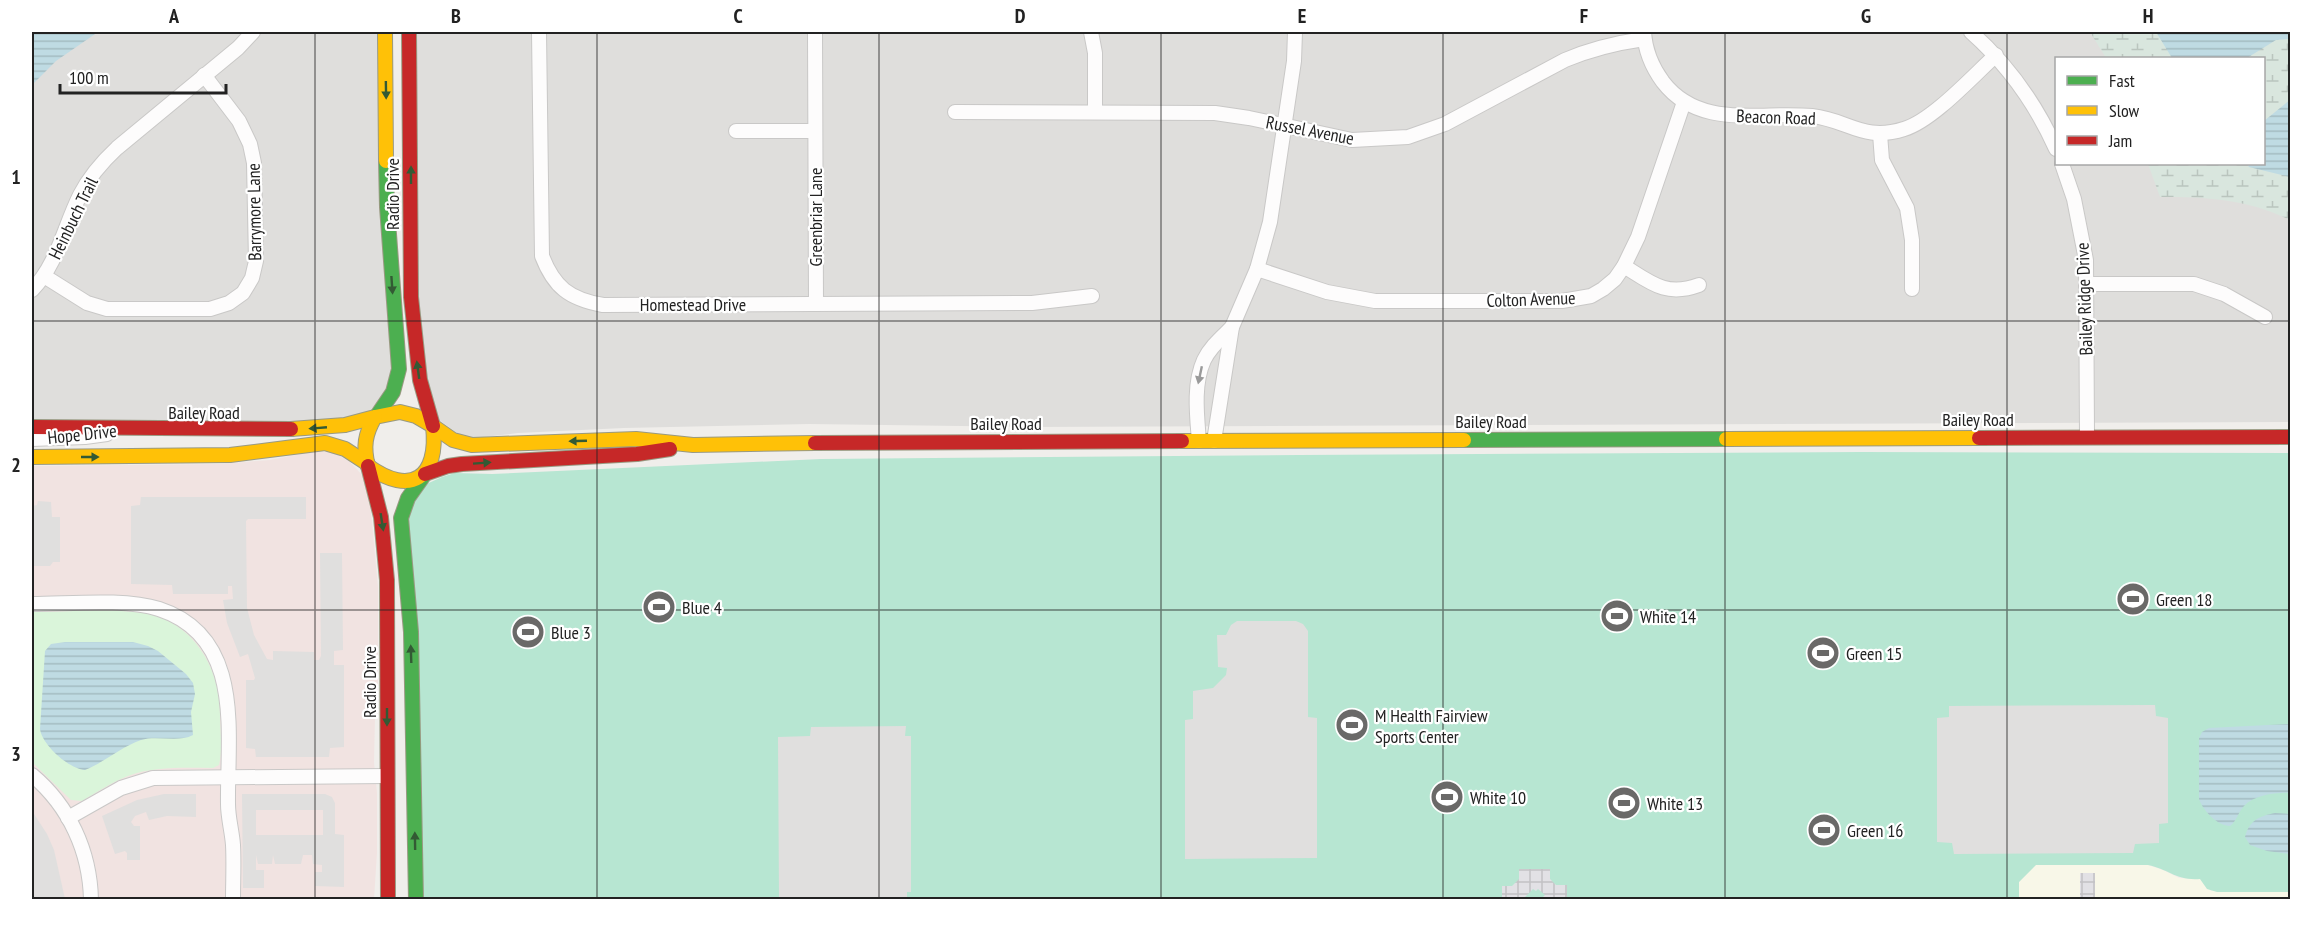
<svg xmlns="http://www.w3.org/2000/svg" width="2322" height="931" font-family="'PT Sans Narrow',sans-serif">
<defs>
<pattern id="wetland-marsh" width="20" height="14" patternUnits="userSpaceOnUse" patternTransform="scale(1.5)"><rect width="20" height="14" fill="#d9e6de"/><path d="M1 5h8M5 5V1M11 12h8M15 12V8" fill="none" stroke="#bac5be"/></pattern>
<pattern id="plaza-grid" width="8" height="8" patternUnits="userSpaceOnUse" patternTransform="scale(1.5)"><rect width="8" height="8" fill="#e2e1e5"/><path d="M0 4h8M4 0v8" fill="none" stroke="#c2c1c4"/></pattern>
<pattern id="water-rules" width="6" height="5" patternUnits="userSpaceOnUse" patternTransform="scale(1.5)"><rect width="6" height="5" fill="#bfdbe3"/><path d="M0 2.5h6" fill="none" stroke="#a4bcc2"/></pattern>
</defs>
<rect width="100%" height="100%" fill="#f0eeeb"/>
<g fill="#dfdedc" fill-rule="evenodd">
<polygon points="32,32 385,32 397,384 358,422 32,427"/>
<path d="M409,32H2290V422L1030,427L809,424L624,428L518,433L475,438L460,435L428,412L420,380ZM2056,58H2264V164H2056Z"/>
</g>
<polygon fill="#f1e3e1" points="316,451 332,452 349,461 364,477 369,491 378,587 378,685 375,716 374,762 377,793 377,853 374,899 32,899 32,466 220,464 270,460"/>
<polygon fill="#f8f7e8" points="2035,865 2148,865 2163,870 2179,878 2200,879 2211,891 2290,892 2290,899 2019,899 2019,882"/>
<path fill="url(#wetland-marsh)" d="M2090,32H2290V220C2246,199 2208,197 2160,197L2148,164H2264V58H2106Z"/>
<path fill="#daf5da" d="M32,612C68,612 107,608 143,613C193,621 220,667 220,714C220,730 223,749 219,765L213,768C185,768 155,766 128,776C112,782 97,792 82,801L71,800L32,762Z"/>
<path fill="#b7e6d2" d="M1861,452L2290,453V892H2217L2207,889L2200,879C2177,881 2168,869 2148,865H2036L2019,882V900L416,899L401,526L411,491L442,477L455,473L492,474L821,459L1299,455Z"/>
<g fill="#e0dfde" fill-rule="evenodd">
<polygon points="141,497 306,497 306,519 248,519 246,521 247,608 254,635 267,659 273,660 273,651 314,652 314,660 319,660 321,656 320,553 342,553 343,650 334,651 334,665 344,665 344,747 330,748 329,757 256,757 255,749 246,748 246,680 254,680 255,678 248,654 240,657 227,623 223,600 233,599 232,586 228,586 228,594 173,594 172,585 131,584 131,506 140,505"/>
<polygon points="38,501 51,502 52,517 60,517 60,562 53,562 50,566 32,566 32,506 37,505"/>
<polygon points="1237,621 1296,621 1303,624 1308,631 1308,717 1317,718 1317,858 1185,859 1185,720 1193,719 1193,691 1213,688 1226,675 1227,668 1218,667 1217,635 1226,635 1231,625"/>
<polygon points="2155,705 2156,716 2168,718 2168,823 2159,824 2159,843 2135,844 2133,853 1954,854 1952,843 1937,842 1937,718 1949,717 1949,706"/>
<polygon points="906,726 905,736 911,736 911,892 907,892 907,899 779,899 778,737 810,736 811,727"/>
<polygon points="164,794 196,794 196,817 167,816 149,820 146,812 135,816 131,822 134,826 140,826 140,860 127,860 127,853 125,851 115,854 102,816 137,800"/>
<path d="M242,794H325L332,797L335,803V834L344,835V887L315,886V872H322V865L313,864L312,855H303L301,864H275L273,855L272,864H258L256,855V870H264V888H243ZM256,810H323V835H256Z"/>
<polygon points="32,811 47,834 54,850 65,899 32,899"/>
</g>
<g fill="url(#plaza-grid)">
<polygon points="1519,869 1550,869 1550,879 1556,885 1567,885 1567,899 1544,899 1542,898 1545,895 1538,889 1536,891 1533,889 1523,899 1502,899 1502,886 1512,886 1519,879"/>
<rect x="2080" y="873" width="15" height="26"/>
</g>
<g fill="url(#water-rules)">
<polygon points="32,32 98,32 56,61 32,85"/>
<polygon points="2156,32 2290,32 2290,42 2288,39 2276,40 2247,58 2172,58"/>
<polygon points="2290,100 2290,177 2249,167 2247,164 2264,164 2264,121"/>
<path d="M65,642H133L148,646L158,651L186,674L193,683L195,694L191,712L193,735C178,743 157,735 141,740C121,747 105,762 85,770C69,769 42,745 40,729L45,651L51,644Z"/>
<path d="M2290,724V793C2277,792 2254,795 2244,806C2238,812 2237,821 2230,826C2218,826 2203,811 2199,799V738L2202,732L2209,728Z"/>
<path d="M2275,813L2290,814V854L2267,851L2250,845L2245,837C2249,820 2260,816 2275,813Z"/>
</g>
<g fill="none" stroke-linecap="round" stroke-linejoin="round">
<g stroke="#c9c8c7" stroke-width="16">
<g id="street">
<path d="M539,32L542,256C554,287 569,299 603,305L1032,303L1092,296"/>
<polyline points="815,32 816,304"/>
<polyline points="1091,32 1095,53 1095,112"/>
<path d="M1644,32C1645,50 1652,67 1663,82C1700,130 1760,111 1812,116C1849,120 1863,142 1904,129C1932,121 1973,76 1996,55"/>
<path d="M1971,32C2008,65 2036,104 2056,149"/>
<path d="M955,112L1215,113L1249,118L1352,140L1408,137L1445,124L1565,60C1591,49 1616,43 1644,39"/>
<polyline points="736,131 815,131"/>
<polyline points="1880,134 1882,160 1907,208 1912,240 1912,289"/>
<polyline points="2062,164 2074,199 2086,260 2087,437"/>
<path d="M1624,266C1651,283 1666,297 1699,285"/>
<polyline points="1257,269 1327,292 1375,301 1562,301 1591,296 1603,289 1615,279 1624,266 1638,237 1684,102"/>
<polyline points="44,276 87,303 107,309 210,309 229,303 243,293 252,278 256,261 254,163 250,144 239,121 204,75"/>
<polyline points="2086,284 2194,284 2224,294 2265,317"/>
<path d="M32,290C57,265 64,227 80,195C89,177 102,162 117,148L238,48L253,32"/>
<polyline points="32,439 85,437 107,434"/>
<path d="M1199,441C1197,416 1193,384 1204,360C1210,347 1222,337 1232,327"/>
<polyline points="1214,441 1232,327 1257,269 1270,222 1294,61 1295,32"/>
<path d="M32,604C69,604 124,598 159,609C245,637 227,734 228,804C228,818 232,831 233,845C234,863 233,881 233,900"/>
<path d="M32,775C69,806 90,851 91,900"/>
<polyline points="68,818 121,788 153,778 387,776"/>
</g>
</g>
<g stroke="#999a82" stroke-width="16">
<g id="fast">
<polyline points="376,417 393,392 399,369 387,207 386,161"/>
<polyline points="1464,440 1726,439"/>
<polyline points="416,900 411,632 401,518 408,498 425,474"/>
</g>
</g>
<g stroke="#999a82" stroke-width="16">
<g id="slow">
<polyline points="385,32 386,161"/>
<path d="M400,412L416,416L433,426C439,478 411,497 368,466C363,447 365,434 375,417Z"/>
<polyline points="433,426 453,440 472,445 636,439 693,445 815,443"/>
<polyline points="291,429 345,425 375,417"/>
<polyline points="1726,439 1979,438"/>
<polyline points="1182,441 1464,440"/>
<polyline points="32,457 230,455 325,443 345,449 368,464"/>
</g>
</g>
<g stroke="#999a82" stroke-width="16">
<g id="jam">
<polyline points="409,32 411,297 420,380 433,426"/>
<polyline points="32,427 291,429"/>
<polyline points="1979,438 2290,437"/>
<polyline points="815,443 1182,441"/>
<polyline points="368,466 381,517 387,580 388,900"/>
<polyline points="425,474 448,466 462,464 637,454 670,449"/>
</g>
</g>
<use href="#street" stroke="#fdfcfc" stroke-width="14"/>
<use href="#fast" stroke="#4caf50" stroke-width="14"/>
<use href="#slow" stroke="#ffc107" stroke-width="14"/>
<use href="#jam" stroke="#c62828" stroke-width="14"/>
</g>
<defs><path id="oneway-solid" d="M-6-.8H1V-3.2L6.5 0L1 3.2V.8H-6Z" transform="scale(1.5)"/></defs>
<g fill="#335a34">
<use href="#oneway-solid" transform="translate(386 90) rotate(89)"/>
<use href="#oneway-solid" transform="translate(411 175) rotate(-90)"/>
<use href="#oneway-solid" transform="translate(392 285) rotate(86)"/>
<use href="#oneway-solid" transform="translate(418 370) rotate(-98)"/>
<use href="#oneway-solid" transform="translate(318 428) rotate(175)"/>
<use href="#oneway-solid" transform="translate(578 441) rotate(178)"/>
<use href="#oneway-solid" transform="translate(90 457)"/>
<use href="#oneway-solid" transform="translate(482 463) rotate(-4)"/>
<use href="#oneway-solid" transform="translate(382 522) rotate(81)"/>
<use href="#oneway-solid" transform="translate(411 654) rotate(-92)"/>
<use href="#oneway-solid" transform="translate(387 717) rotate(90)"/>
<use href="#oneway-solid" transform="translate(415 841) rotate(-91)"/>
</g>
<use fill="#9a9a9a" href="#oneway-solid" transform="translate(1200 375) rotate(102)"/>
<path fill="none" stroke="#222" stroke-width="1.5" stroke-opacity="0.55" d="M315,32V900M597,32V900M879,32V900M1161,32V900M1443,32V900M1725,32V900M2007,32V900M32,321H2290M32,610H2290"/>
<defs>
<g id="stadium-disc" transform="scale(1.725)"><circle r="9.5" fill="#6a6968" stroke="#fff"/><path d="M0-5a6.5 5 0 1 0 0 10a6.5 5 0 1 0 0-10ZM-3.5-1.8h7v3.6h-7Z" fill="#fff"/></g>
</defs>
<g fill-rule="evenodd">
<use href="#stadium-disc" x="2133" y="599"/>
<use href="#stadium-disc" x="659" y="607"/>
<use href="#stadium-disc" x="1617" y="616"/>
<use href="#stadium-disc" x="528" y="632"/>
<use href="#stadium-disc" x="1823" y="653"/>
<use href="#stadium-disc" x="1352" y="725"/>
<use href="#stadium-disc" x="1447" y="797"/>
<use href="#stadium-disc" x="1624" y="803"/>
<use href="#stadium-disc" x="1824" y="830"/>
</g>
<g text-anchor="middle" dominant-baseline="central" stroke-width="4.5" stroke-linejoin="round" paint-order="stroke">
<g font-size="18" fill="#222" stroke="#fff">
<text transform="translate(1776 117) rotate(2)">Beacon Road</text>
<text transform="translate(1310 130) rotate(11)">Russel Avenue</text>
<text transform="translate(392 194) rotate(-90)">Radio Drive</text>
<text transform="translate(254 212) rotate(-91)">Barrymore Lane</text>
<text transform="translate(815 217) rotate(-90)">Greenbriar Lane</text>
<text transform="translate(73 218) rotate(-64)">Heinbuch Trail</text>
<text transform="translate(1531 299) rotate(-2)">Colton Avenue</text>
<text transform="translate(2084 299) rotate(-92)">Bailey Ridge Drive</text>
<text x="693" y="304">Homestead Drive</text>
<text x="204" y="412">Bailey Road</text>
<text x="1978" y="419">Bailey Road</text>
<text x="1491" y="421">Bailey Road</text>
<text x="1006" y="423">Bailey Road</text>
<text transform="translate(82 434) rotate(-6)">Hope Drive</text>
<text transform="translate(369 682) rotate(-90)">Radio Drive</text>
</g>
<g font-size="18" fill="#222" stroke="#fff" text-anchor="start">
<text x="2156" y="599">Green 18</text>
<text x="682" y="607">Blue 4</text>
<text x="1640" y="616">White 14</text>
<text x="551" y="632">Blue 3</text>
<text x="1846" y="653">Green 15</text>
<text x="1375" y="715">M Health Fairview<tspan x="1375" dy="21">Sports Center</tspan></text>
<text x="1470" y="797">White 10</text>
<text x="1647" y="803">White 13</text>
<text x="1847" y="830">Green 16</text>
</g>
</g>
<rect width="2322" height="931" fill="none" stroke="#ffffff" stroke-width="66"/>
<rect x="2055" y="57" width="210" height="108" fill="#ffffff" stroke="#a7a7a7" stroke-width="1.5"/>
<rect x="2067" y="76" width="30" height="9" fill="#4caf50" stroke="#a7a7a7" stroke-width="1.5"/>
<text x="2109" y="87" font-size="18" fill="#222222">Fast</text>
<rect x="2067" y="106" width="30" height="9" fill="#ffc107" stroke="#a7a7a7" stroke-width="1.5"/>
<text x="2109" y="117" font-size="18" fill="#222222">Slow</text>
<rect x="2067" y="136" width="30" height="9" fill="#c62828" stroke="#a7a7a7" stroke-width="1.5"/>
<text x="2109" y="147" font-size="18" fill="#222222">Jam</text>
<path d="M60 84v9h166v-9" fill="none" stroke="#222222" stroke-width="3"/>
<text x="69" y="84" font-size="18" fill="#222222" stroke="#ffffff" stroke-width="4.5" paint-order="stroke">100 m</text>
<rect x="33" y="33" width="2256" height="865" fill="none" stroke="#222" stroke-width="2"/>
<g font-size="20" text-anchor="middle" font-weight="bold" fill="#222">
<text x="174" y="23">A</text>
<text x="456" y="23">B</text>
<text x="738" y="23">C</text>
<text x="1020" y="23">D</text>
<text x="1302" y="23">E</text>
<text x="1584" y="23">F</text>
<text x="1866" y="23">G</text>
<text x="2148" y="23">H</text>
<text x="16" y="184">1</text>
<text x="16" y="472">2</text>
<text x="16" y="761">3</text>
</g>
</svg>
